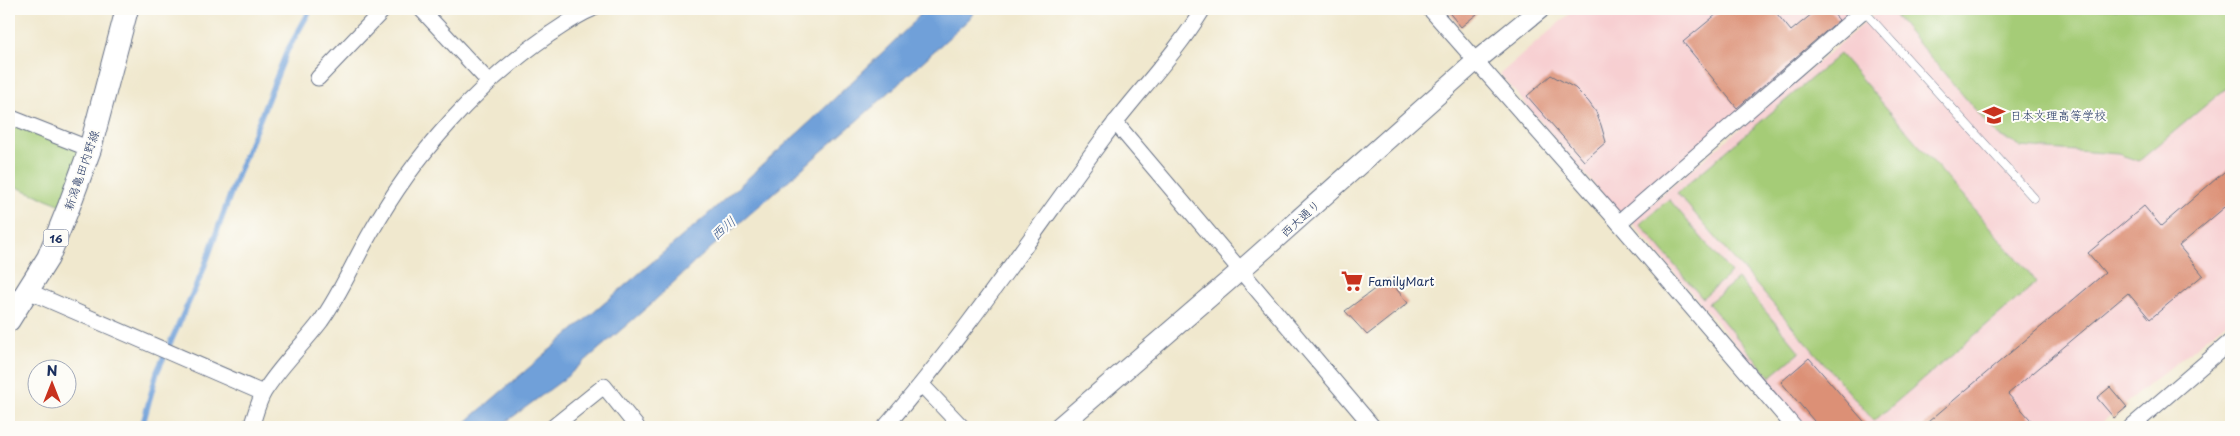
<svg xmlns="http://www.w3.org/2000/svg" width="2240" height="436" font-family="'Playpen Sans','Klee One',sans-serif">
<rect width="100%" height="100%" fill="#fdfcf7"/>
<filter id="ink" filterUnits="userSpaceOnUse"><feTurbulence type="fractalNoise" baseFrequency=".02" numOctaves="2"/><feDisplacementMap in="SourceGraphic" scale="10" xChannelSelector="R" yChannelSelector="G"/><feConvolveMatrix kernelMatrix="1 2 1 2 8 2 1 2 1" color-interpolation-filters="sRGB"/></filter>
<filter id="wash" filterUnits="userSpaceOnUse"><feTurbulence type="fractalNoise" baseFrequency=".0096" numOctaves="4" result="noise"/><feDisplacementMap in="SourceGraphic" scale="20" xChannelSelector="R" yChannelSelector="G"/><feGaussianBlur stdDeviation="1.12" result="paint"/><feColorMatrix in="noise" values="0 0 0 0 0 0 0 0 0 0 0 0 0 0 0 0 0 1.4 0 .05"/><feComposite in="paint" operator="in"/></filter>
<g filter="url(#wash)">
<rect width="100%" height="100%" fill="#f0e8ce"/>
<g fill="#f7cfd1">
<polygon points="1575,9 1871,9 1621,216 1500,74"/>
<polygon points="1881,9 2231,9 2231,319 2096,427 1805,427 1631,221"/>
</g>
<g fill="#a5cc77" stroke="#607e6a">
<polygon points="1896,9 2231,9 2231,84 2139,161 2118,154 2021,147 1996,134 1892,12"/>
<polygon points="1840,54 2037,282 1874,421 1677,193"/>
<polygon points="9,119 88,149 64,206 9,184"/>
<polygon points="1669,199 1731,273 1702,298 1640,224"/>
<polygon points="1738,279 1800,352 1770,377 1708,303"/>
</g>
<polygon fill="#6fa0d9" stroke="#45689c" points="925,9 976,9 969,19 884,97 696,261 651,304 564,379 499,427 460,427 706,216 810,122 911,25"/>
<g fill="none" stroke-linecap="round" stroke-linejoin="round">
<polyline stroke="#6fa0d9" stroke-width="5.5" points="142,427 157,372 202,273 237,176 287,51 311,9"/>
</g>
<g id="blocks">
<g fill="#dc9076">
<polygon points="1446,9 1483,9 1461,27"/>
<polygon points="1723,9 1773,9 1791,31 1818,9 1829,9 1839,20 1737,108 1683,42"/>
<polygon points="1551,75 1575,88 1588,101 1596,112 1601,125 1606,142 1584,161 1527,96"/>
<polygon points="2231,166 2231,202 2179,246 2203,275 2150,319 2128,293 2008,394 2037,427 1922,427 2105,273 2088,253 2144,206 2161,226"/>
<polygon points="1388,279 1408,303 1367,335 1345,311"/>
<polygon points="1809,358 1869,427 1819,427 1781,382"/>
<polygon points="2110,387 2127,407 2114,418 2097,398"/>
</g>
</g>
</g>
<g filter="url(#ink)">
<use href="#blocks" fill-opacity="0" stroke="#667085" stroke-width="1"/>
<g fill="none" stroke-linecap="round" stroke-linejoin="round">
<g stroke="#667085" stroke-width="9">
<polyline id="service" points="1863,10 2034,198"/>
</g>
<g stroke="#667085" stroke-width="17">
<g id="minor">
<polyline points="421,9 489,82"/>
<polyline points="1430,9 1619,223 1794,427"/>
<polyline points="318,78 384,9"/>
<polyline points="9,117 90,149"/>
<polyline points="1115,122 1373,427"/>
<polyline points="1619,223 1865,9"/>
<polyline points="28,291 263,393"/>
<polyline points="922,385 962,427"/>
<path d="M251,427C255,416 258,402 264,392C280,366 303,345 321,321C341,293 354,261 371,232C415,154 477,84 550,34C564,25 577,15 592,9"/>
<polyline points="553,427 604,386 637,427"/>
<path d="M885,427C964,336 1032,235 1104,137C1136,94 1175,55 1203,9"/>
<polyline points="2131,427 2231,341"/>
</g>
</g>
<g stroke="#667085" stroke-width="21">
<polyline id="tertiary" points="1059,427 1240,271 1476,61 1540,9"/>
</g>
<g stroke="#667085" stroke-width="24">
<polyline id="primary" points="9,320 48,258 69,206 90,149 127,9"/>
</g>
<use href="#service" stroke="#fff" stroke-width="8"/>
<use href="#minor" stroke="#fff" stroke-width="15"/>
<use href="#tertiary" stroke="#fff" stroke-width="19"/>
<use href="#primary" stroke="#fff" stroke-width="22"/>
</g>
</g>
<defs>
<g id="school-bare" transform="scale(1.725)"><path d="M0-5L7-2L0 1L-7-2ZM-4 1L0 2.5L4 1V4Q0 6-4 4Z" fill="#c8321e" stroke="#fdfcf7" stroke-width="2.5" paint-order="stroke"/></g>
<g id="supermarket-bare" transform="scale(1.725)"><path d="M-6-5.5h2.5l.6 2H6L4.5 2H-2.5L-4.4-4H-6ZM-1.5 3.2a1.3 1.3 0 1 0 .1 0ZM3 3.2a1.3 1.3 0 1 0 .1 0Z" fill="#c8321e" stroke="#fdfcf7" stroke-width="2.5" paint-order="stroke"/></g>
</defs>
<g fill-rule="evenodd">
<use href="#school-bare" x="1994" y="115"/>
<use href="#supermarket-bare" x="1352" y="281"/>
</g>
<g text-anchor="middle" dominant-baseline="central" stroke-width="4" stroke-linejoin="round" paint-order="stroke">
<rect fill="#fdfcf7" stroke="#5f6c8c" stroke-width="1" x="43.5" y="229.5" width="25" height="17" rx="4"/>
<g font-size="11" font-weight="bold" fill="#1b2f5e">
<text x="56" y="238">16</text>
</g>
<g font-size="12" fill="#1b2f5e" stroke="#fdfcf7" text-anchor="start">
<text x="2010" y="115">日本文理高等学校</text>
<text x="1368" y="281">FamilyMart</text>
</g>
<g font-size="12" fill="#1b2f5e" stroke="#fdfcf7">
<text transform="translate(81 170) rotate(-71)">新潟亀田内野線</text>
<text transform="translate(1300 218) rotate(-42)">西大通り</text>
</g>
<g font-size="14" font-style="italic" fill="#3d5c8f" stroke="#fdfcf7">
<text transform="translate(723 228) rotate(-41)">西川</text>
</g>
</g>
<rect width="2240" height="436" fill="none" stroke="#fdfcf7" stroke-width="30"/>
<g transform="translate(52 384)"><circle r="24" fill="#fdfcf7" stroke="#a3aaba"/>
<path d="M0-4L9 19L0 12L-9 19Z" fill="#c8321e"/>
<text y="-8" font-size="14" font-weight="bold" text-anchor="middle" fill="#1b2f5e">N</text>
</g>
</svg>
